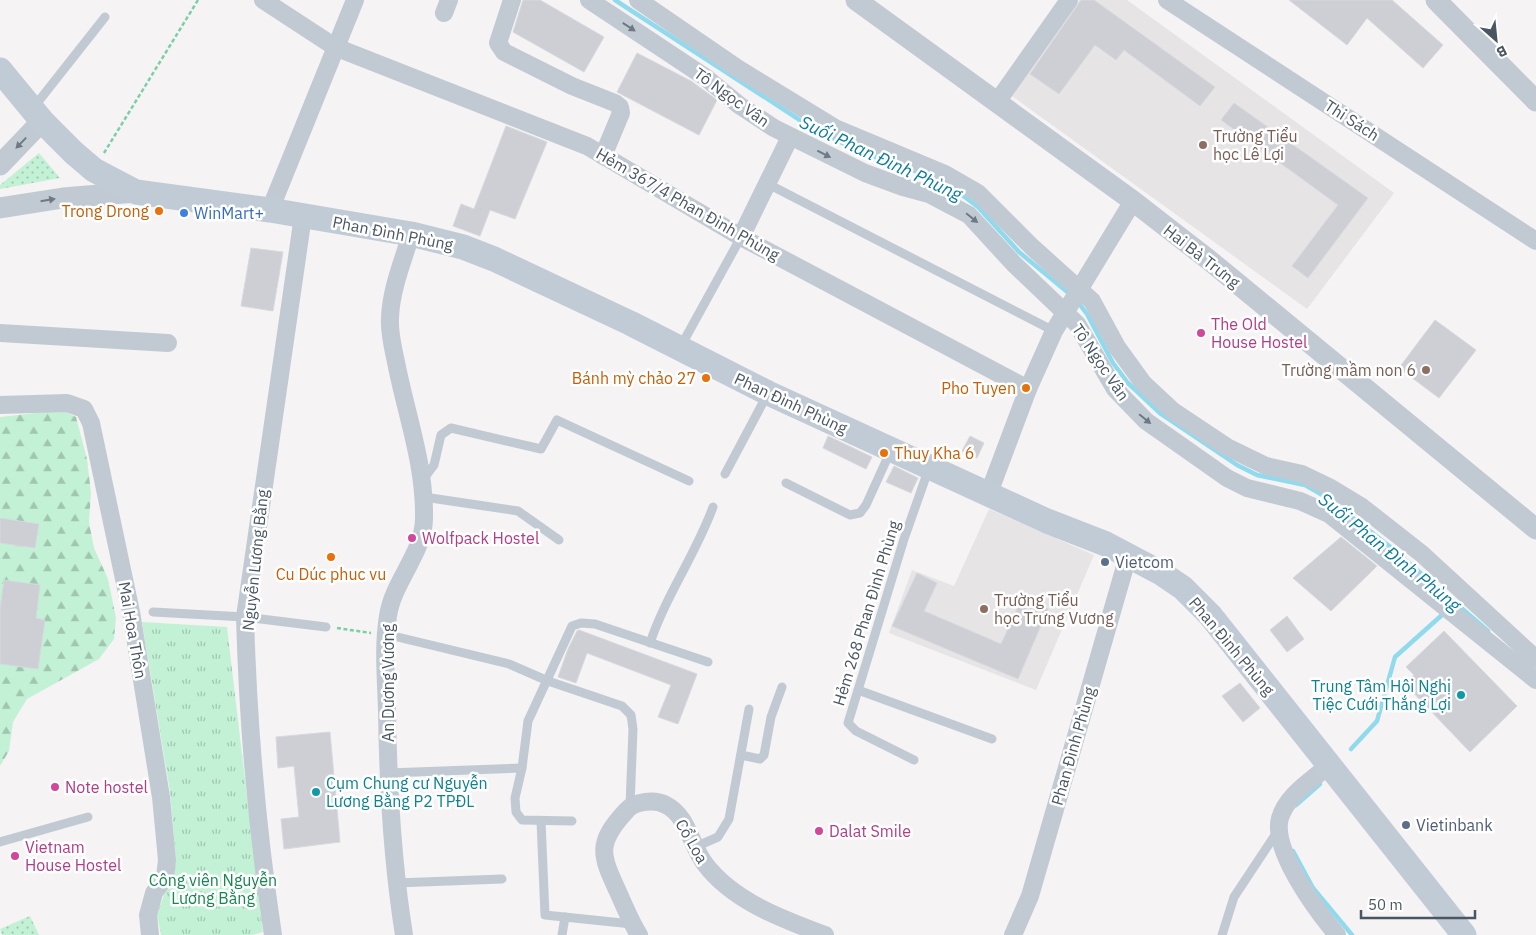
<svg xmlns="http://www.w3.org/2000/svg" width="1536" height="935" font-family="'IBM Plex Sans',sans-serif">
<defs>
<pattern id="grass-dots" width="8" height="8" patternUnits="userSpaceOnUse" patternTransform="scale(1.25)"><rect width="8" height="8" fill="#c3f1d5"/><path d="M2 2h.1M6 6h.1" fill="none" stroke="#a0c6b0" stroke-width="1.8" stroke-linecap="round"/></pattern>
<pattern id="forest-firs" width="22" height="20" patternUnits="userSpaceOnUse" patternTransform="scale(1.25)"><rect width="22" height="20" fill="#c3f1d5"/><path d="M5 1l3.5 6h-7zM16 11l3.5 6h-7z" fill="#a0c6b0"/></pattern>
<pattern id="park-tufts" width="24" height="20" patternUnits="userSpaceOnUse" patternTransform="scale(1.25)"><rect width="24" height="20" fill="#c3f1d5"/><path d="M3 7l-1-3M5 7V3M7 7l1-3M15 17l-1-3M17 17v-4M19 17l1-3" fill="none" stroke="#a0c6b0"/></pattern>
</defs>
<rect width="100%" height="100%" fill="#f5f3f3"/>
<g fill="#e6e4e5">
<polygon points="1079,0 1127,0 1394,193 1307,309 1012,96"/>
<polygon points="989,509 1094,555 1036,690 889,633 912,570 954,586"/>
</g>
<g fill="url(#grass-dots)">
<polygon points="39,153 60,178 0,189 0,185"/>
<polygon points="30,916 39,935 2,935 0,929"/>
</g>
<polygon fill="url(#forest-firs)" points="62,410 76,417 87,459 91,493 89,522 94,548 108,579 116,618 114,639 99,659 27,699 13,722 9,751 0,766 0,417"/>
<polygon fill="url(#park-tufts)" points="142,622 227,627 263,932 252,935 161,935 157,915 176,860 170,792"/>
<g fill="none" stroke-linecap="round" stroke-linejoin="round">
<g stroke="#90daee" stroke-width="4.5">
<polyline points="615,0 806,124 858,151 911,169 965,197 978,207 1019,252 1071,295"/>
<polyline points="1077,301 1087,314 1113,363 1128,383 1161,414 1237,465 1257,475 1305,485 1326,497 1389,546 1488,631"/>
<polyline points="1351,749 1377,721 1395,657 1442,615"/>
<polyline points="1296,805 1320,784"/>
<polyline points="1293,851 1313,888 1352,935"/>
</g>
</g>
<g fill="#cdcfd5" stroke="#d7d9de">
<polygon points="523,0 540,0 604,37 584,72 513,32"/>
<polygon points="1081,0 1094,0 1215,87 1200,106 1124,50 1116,60 1095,45 1059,94 1030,74"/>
<polygon points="1289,0 1392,0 1443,45 1423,68 1367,18 1347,45"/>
<polygon points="637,53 691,81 717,100 699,135 617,92"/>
<polygon points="1234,103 1368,198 1308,278 1292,266 1338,205 1221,120"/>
<polygon points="506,126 547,142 515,219 490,210 480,236 453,226 461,204 474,209"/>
<polygon points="251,248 283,252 273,311 241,306"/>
<polygon points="1435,320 1476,350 1439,398 1399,368"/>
<polygon points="828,436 872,457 866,469 823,448"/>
<polygon points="970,436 984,443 977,458 962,451"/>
<polygon points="894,466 918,478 911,493 886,482"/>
<polygon points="0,518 39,524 35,548 0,543"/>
<polygon points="1341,537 1377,566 1331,611 1293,578"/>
<polygon points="917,573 937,583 924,611 1001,644 1022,598 1048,609 1018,679 892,626"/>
<polygon points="4,580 40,585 36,618 45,620 38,669 0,664 0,608"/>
<polygon points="1287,616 1304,639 1287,652 1270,630"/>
<polygon points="579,630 697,674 678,724 658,717 671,685 587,653 576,683 558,677 568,649 577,631"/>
<polygon points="1444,631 1517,706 1470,752 1405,684 1414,675 1406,667"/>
<polygon points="1240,683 1260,708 1243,722 1222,696"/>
<polygon points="330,732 340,842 284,849 281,819 299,817 294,766 278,768 276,737"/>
</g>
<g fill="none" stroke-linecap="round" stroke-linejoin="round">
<g stroke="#7ad0a6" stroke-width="2.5" stroke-dasharray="4 2.5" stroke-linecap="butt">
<polyline points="104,153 198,0"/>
<polyline points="337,628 371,633"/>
</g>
<g stroke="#c1cad2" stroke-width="9">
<polyline points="34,107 105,17"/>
<polyline points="768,184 1054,331"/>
<polyline points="681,346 741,237"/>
<polyline points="725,474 768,393"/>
<polyline points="422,481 434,465 441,435 451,428 541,449 557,420 689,481"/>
<polyline points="786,483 850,515 860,513 866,505 891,450"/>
<polyline points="424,497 518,511 559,540"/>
<polyline points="153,612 245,617 326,627"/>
<polyline points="385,634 509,664 548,681 622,706 631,715 633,729 630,806"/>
<path d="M650,643C666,595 696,554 713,507"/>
<polyline points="858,690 992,739"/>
<polyline points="741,755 760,759 764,755 771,717 782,687"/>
<polyline points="914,760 856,731 848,723 904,539 929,468"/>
<polyline points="388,773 522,768"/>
<polyline points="541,821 545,915 632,924"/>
<polyline points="572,821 522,820 516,812 515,798 522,768 528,721 572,626 581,623 595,624 708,662"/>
<polyline points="0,842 88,817"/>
<polyline points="695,847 718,837 729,819 749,709"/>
<polyline points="396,883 502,879"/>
<polyline points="562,935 565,917"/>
<polyline points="1222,935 1234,897 1277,832"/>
</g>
<g stroke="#c1cad2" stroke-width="18">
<polyline points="263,0 335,47 587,146 741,237 1028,389"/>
<polyline points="512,0 498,43 504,52 572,86 615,103 620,107 621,113 603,156"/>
<polyline points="589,0 705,77 739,105 774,128 865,173 903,187 929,194 969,215 1014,264 1077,324 1115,389 1146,421 1227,478 1247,488 1300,501 1329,514 1536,680"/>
<polyline points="638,0 737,68 835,128 945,174 978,193 1032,247 1092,301 1117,347 1143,383 1173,411 1227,447 1266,466 1302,474 1329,487 1362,507 1422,554 1536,659"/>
<polyline points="1167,0 1536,241"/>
<polyline points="444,13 449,0"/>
<polyline points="997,102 1069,0"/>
<polyline points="270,210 355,0"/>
<polyline points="741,237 790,137"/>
<polyline points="0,333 168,343"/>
<polyline points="0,405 67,403 84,409 91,423 131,612 161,797 167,860 165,877 154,893 148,915 150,935"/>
<polyline points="989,493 1028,389 1054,331 1133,201"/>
<path d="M1328,766C1311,781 1287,795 1280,818C1271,850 1318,912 1337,935"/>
<path d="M273,935C257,830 248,723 245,617L303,216"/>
<path d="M404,935C392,860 388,785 387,710C386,679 383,646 388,616C393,581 424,553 424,518C425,464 406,414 396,362C393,348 389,332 390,318C391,289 403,261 411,234"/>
<path d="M639,935C631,922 625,908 619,894C601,855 595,844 627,810C635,801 655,799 666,805C688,816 691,846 705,864C733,901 782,919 825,935"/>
<polyline points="1013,935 1030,896 1128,556"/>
</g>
<g stroke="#c1cad2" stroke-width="21">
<polyline points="856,0 1133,201 1209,260 1536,529"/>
<polyline points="1436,0 1536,101"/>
<polyline points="0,165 42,121"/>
<polyline points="0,208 63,198 136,192"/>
</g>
<polyline stroke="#c1cbd6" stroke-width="25" points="0,70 42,121 74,153 94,170 136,192 270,210 411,234 463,247 494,259 630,323 768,393 1047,521 1106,544 1161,573 1183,588 1210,615 1464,935"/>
</g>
<defs><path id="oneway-solid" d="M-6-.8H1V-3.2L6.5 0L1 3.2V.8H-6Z" transform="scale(1.25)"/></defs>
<g fill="#6e7983">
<use href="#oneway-solid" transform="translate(629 27) rotate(33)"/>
<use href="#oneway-solid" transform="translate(21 143) rotate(134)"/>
<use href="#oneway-solid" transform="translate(824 154) rotate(27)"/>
<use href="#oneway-solid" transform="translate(48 200) rotate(-9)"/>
<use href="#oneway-solid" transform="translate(972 218) rotate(39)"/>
<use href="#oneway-solid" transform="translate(1145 419) rotate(39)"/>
</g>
<g fill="#8d6e63" stroke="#fff" stroke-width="2">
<circle cx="1203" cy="145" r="5"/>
<circle cx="1426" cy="370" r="5"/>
<circle cx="984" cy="609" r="5"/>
</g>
<g fill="#e8710a" stroke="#fff" stroke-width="2">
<circle cx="159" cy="211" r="5"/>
<circle cx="706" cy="378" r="5"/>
<circle cx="1026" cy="388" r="5"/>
<circle cx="884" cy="453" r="5"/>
<circle cx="331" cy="557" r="5"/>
</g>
<circle fill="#3f7fe0" stroke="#fff" stroke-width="2" cx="184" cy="213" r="5"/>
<g fill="#d1479c" stroke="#fff" stroke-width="2">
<circle cx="1201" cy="333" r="5"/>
<circle cx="412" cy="538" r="5"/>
<circle cx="55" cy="787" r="5"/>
<circle cx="819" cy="831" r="5"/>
<circle cx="15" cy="856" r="5"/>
</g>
<g fill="#5c6f8a" stroke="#fff" stroke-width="2">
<circle cx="1105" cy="562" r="5"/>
<circle cx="1406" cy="825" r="5"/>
</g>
<g fill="#0f9aa8" stroke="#fff" stroke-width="2">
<circle cx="1461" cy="695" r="5"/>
<circle cx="316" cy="792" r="5"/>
</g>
<g text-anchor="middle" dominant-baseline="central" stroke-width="5" stroke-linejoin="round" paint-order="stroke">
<g font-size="16" fill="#4a5661" stroke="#fff">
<text transform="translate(732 97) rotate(36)">Tô Ngọc Vân</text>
<text transform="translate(1352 120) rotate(33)">Thi Sách</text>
<text transform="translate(688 204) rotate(30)">Hẻm 367/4 Phan Đình Phùng</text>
<text transform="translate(393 233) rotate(11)">Phan Đình Phùng</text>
<text transform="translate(1202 256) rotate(38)">Hai Bà Trưng</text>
<text transform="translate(1101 362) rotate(56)">Tô Ngọc Vân</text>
<text transform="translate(791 403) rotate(25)">Phan Đình Phùng</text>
<text transform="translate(255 560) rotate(-84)">Nguyễn Lương Bằng</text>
<text transform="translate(866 613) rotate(-73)">Hẻm 268 Phan Đình Phùng</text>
<text transform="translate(133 630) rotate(80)">Mai Hoa Thôn</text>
<text transform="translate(1232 646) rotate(50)">Phan Đình Phùng</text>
<text transform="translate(388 683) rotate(-90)">An Dương Vương</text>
<text transform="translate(1073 746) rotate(-74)">Phan Đinh Phùng</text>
<text transform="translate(692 841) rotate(60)">Cổ Loa</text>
</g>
<g font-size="16" fill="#785e54" stroke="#fff" text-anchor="start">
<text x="1213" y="136">Trường Tiểu<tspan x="1213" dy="18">học Lê Lợi</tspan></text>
<text x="1416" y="370" text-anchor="end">Trường mầm non 6</text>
<text x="994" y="600">Trường Tiểu<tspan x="994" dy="18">học Trưng Vương</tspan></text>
</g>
<g font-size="16" fill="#c56008" stroke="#fff" text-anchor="end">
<text x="149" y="211">Trong Drong</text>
<text x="696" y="378">Bánh mỳ chảo 27</text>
<text x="1016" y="388">Pho Tuyen</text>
<text x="894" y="453" text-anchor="start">Thuy Kha 6</text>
<text x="331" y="574" text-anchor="middle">Cu Dúc phuc vu</text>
</g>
<g font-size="16" fill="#366cbe" stroke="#fff" text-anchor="start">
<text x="194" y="213">WinMart+</text>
</g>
<g font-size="16" fill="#b23c85" stroke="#fff" text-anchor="start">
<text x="1211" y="324">The Old<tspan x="1211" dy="18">House Hostel</tspan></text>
<text x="422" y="538">Wolfpack Hostel</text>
<text x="65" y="787">Note hostel</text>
<text x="829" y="831">Dalat Smile</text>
<text x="25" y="847">Vietnam<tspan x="25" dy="18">House Hostel</tspan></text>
</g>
<g font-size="16" fill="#4e5e75" stroke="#fff" text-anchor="start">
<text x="1115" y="562">Vietcom</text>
<text x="1416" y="825">Vietinbank</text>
</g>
<g font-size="16" fill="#0d838f" stroke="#fff" text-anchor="end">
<text x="1451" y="686">Trung Tâm Hội Nghị<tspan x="1451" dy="18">Tiệc Cưới Thắng Lợi</tspan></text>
<text x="326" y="783" text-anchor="start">Cụm Chung cư Nguyễn<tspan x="326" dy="18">Lương Bằng P2 TPĐL</tspan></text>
</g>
<g font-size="16" fill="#17864f" stroke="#fff">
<text x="213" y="880">Công viên Nguyễn<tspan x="213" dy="18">Lương Bằng</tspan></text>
</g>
<g font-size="18" font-style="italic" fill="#0c7c9b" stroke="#fff">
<text transform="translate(881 158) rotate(25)">Suối Phan Đình Phùng</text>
<text transform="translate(1390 552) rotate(39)">Suối Phan Đình Phùng</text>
</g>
</g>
<g transform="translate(1496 40) rotate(153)" stroke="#ffffff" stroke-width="4" paint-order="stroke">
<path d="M0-4L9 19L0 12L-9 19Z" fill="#4a5661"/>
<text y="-8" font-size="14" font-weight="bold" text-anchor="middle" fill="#4a5661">B</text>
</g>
<path d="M1361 910v8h114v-8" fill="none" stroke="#4a5661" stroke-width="2.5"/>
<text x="1368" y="910" font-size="15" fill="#4a5661" stroke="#ffffff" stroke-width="4" paint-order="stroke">50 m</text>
</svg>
